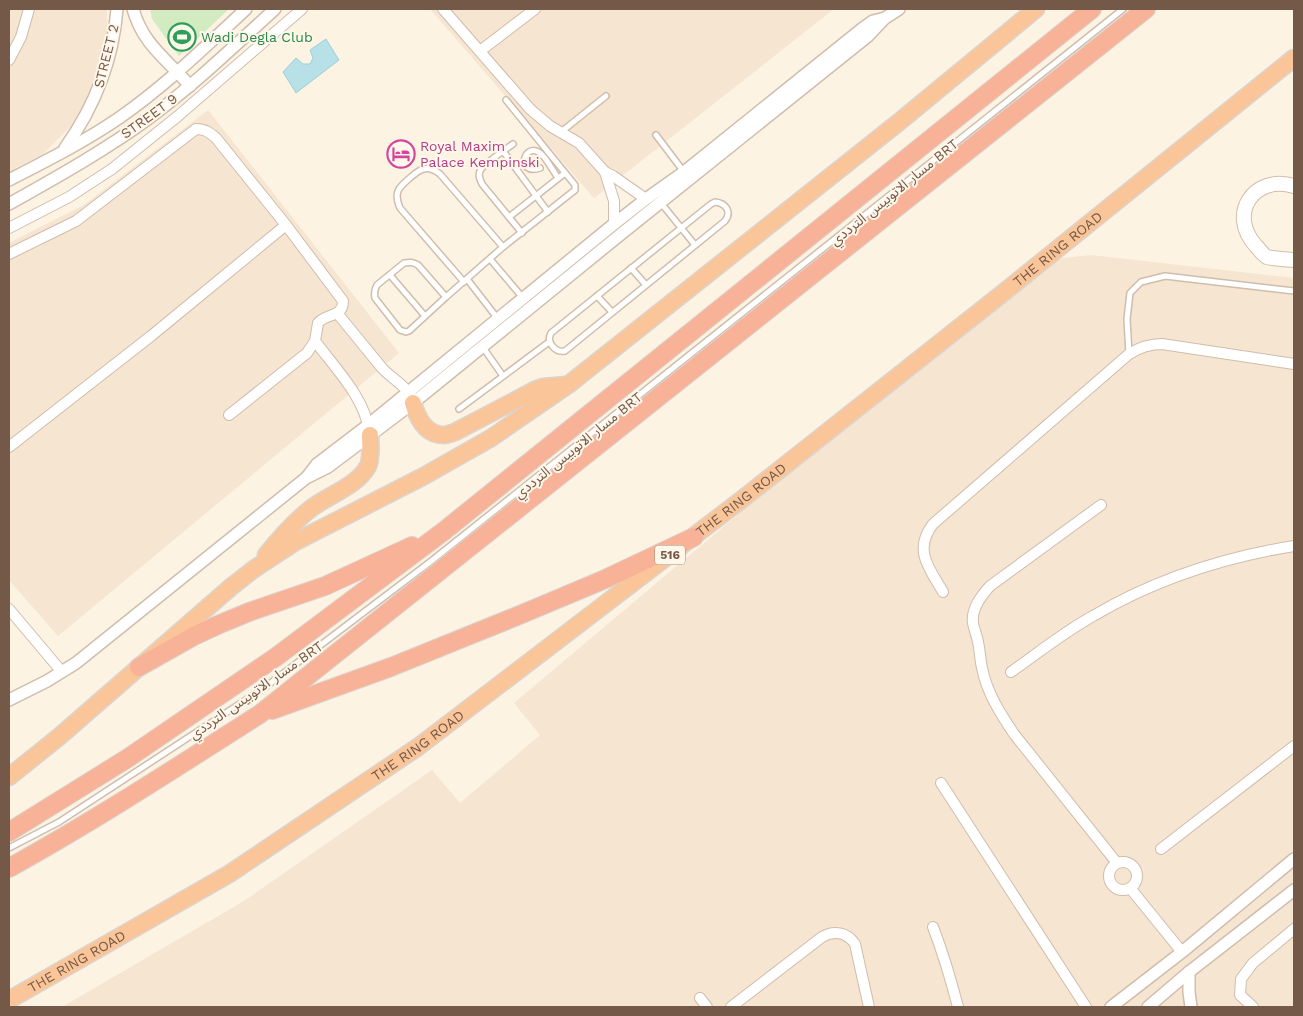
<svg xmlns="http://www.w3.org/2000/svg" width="1303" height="1016" font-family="'Work Sans','Noto Sans Arabic',sans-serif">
<rect width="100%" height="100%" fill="#fdf3e3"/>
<g fill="#f5e5d1">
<polygon points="9,9 107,9 107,35 94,83 76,121 42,155 9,171"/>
<polygon points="430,9 834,9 594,198"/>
<polygon points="208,110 399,353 58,636 9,580 9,243 84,205"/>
<polygon points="1091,255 1294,278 1294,1007 62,1007 244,901 432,770 460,803 540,735 514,703 1013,283 1049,262 1063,258"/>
</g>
<polygon fill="#d2ebc1" points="150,9 229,9 179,56 152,19"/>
<polygon fill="#b7e0e7" stroke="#9dcfd9" points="326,39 339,60 296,93 283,72 296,58 303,64 310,64 313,58 310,50"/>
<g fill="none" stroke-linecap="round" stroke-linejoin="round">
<g stroke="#d0bdac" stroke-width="8">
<g id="service">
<polyline points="561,132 606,96"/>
<polyline points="656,135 684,172"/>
<path d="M513,144C506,149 483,164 480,171C478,176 480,180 482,184L522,233"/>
<polyline points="503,151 548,212"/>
<path d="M540,168C515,176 524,141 540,153C546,157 553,171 558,178"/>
<path d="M715,202C726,203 732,212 725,221L565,351C555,353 546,342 551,333L711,204Z"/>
<polyline points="661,203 695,245"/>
<polyline points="509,217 565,173"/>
<polyline points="490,259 523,298"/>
<polyline points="631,268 646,285"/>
<polyline points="390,275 425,316"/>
<polyline points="467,279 498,319"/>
<path d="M464,282L400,208C393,192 399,187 411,177C421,168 428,165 440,174L503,247"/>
<polyline points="597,296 612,312"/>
<path d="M446,297L409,331L406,332L400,330L375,298C374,293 374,290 377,285L404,263C410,262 413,262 418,265L446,297L503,247L575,190V185L506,100"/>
<polyline points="482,346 503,376"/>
<polyline points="1129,354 1127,319 1130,293 1141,282 1165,276 1294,291"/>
<polyline points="459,409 549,342"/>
<polyline points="9,848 59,822 264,688 430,562 1123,9"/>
</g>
</g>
<g stroke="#d0bdac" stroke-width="12">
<g id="minor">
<polyline points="443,9 530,109 550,126 579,143 605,172 613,176 646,199"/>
<polyline points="480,51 535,9"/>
<polyline points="9,60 21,37 29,9"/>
<polyline points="605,172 614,201 614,224"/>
<polyline points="9,228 69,197 112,169 178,116 302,9"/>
<path d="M9,254L76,221L196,129C205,129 209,132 216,138L286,225L343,301C343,318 326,313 318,323L315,341L307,353L229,415"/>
<path d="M337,313L382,368C391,378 405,385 412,397"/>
<path d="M315,341C335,368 365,398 369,431"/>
<polyline points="9,447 151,336 286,225"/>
<path d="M1101,505L990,586C981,596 971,609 973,623C974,630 977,635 978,642C980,651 980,659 982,668C987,693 1000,713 1014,734L1117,863"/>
<path d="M943,592C929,568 913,550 933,524L1129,354C1140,347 1150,344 1162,344L1294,364"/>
<polyline points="9,609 62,672"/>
<path d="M1011,672C1038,653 1064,632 1093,616C1154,580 1225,557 1294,546"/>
<polyline points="941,783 1086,1007"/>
<polyline points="1161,849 1294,746"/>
<circle cx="1123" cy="876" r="14"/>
<polyline points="1130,888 1182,952"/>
<path d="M933,927C943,953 951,980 958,1007"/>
<polyline points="700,998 707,1007"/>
<path d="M731,1007L822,937C834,930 847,932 855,944L869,1007"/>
<polyline points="1253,1007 1240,995 1241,979 1253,963 1294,929"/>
</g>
</g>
<g stroke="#d0bdac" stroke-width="14">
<g id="tertiary">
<path d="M133,9C143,45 167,59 190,86"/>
<path d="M65,148C95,106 113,60 117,9"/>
<path d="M9,180C46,161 84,142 119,118C165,86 205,47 246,9"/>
<path d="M9,204C55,178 102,152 145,121C192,87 233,47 275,9"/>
<polyline points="307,477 317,464 368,425 614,224 646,199 684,172 863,28 873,21 885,18 899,9"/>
<polyline points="9,700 47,681 76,663 306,478 328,467 413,403 621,234 868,36 885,18"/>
<polyline points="1189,972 1189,992 1191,1007"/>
<polyline points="1111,1007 1182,952 1294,859"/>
<polyline points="1148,1007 1189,972 1294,890"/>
</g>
</g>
<g stroke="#d3bca9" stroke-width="16">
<path id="secondary" d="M1294,186C1254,174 1227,214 1256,246C1259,249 1263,255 1267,257C1273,259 1287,259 1294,260"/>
</g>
<g stroke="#dbd4cf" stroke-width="19">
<g id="trunk">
<path d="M413,403C417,417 425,435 444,435C447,435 452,433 455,432L535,390L543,387L566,385"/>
<path d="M266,555C279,539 293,523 309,510C326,496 358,486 368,466C372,457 370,445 370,435"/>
<polyline points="9,777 60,736 231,587 254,569 295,542 424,476 491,438 568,385 899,122 1036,9"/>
<path id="s1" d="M9,1000L229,874L418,747L745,497L1003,293L1294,58"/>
</g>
</g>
<g stroke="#dbd4cf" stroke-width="20">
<g id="motorway">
<polyline points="139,667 194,636 220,624 249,612 325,586 412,546"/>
<polyline points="272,710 391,667 522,614 603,580 694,537"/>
<polyline points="9,832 128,758 276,657 444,531 1092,9"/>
<path d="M9,868C94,821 177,767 260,714L1146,9"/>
</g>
</g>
<use href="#service" stroke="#fff" stroke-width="5"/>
<use href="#minor" stroke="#fff" stroke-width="10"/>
<use href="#tertiary" stroke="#fff" stroke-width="11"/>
<use href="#secondary" stroke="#fff" stroke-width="14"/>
<use href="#trunk" stroke="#fac599" stroke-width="16"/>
<use href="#motorway" stroke="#f8b298" stroke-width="18"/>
</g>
<defs>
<g id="stadium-ring" transform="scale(1.4375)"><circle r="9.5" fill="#fff7ea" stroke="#2e9e5b" stroke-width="1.5"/><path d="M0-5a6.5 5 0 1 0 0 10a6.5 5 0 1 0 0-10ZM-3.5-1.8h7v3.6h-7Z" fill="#2e9e5b"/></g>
<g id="hotel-ring" transform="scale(1.4375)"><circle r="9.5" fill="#fff7ea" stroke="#d1479c" stroke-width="1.5"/><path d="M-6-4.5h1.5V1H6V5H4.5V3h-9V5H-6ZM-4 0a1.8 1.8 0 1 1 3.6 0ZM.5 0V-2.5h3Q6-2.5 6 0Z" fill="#d1479c"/></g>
</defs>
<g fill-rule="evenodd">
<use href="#stadium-ring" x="182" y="37"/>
<use href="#hotel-ring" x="401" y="154"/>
</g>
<g text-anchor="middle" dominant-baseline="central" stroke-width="4" stroke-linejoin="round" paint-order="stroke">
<rect fill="#fff7ea" stroke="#9e8879" stroke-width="1" x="655" y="545.5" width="30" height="19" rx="4"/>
<g font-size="12" font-weight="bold" fill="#755948">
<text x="670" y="555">516</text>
</g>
<g font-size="14" fill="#27864d" stroke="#fff7ea" text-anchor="start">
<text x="201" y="37">Wadi Degla Club</text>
</g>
<g font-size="14" fill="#755948" stroke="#fff7ea">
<text transform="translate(106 56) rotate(-76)">STREET 2</text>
<text transform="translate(149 116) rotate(-36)">STREET 9</text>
<text transform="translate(894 192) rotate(-39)">مسار الاتوبيس الترددي BRT</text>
<text stroke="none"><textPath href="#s1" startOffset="1292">THE RING ROAD</textPath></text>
<text transform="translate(578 445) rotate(-39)">مسار الاتوبيس الترددي BRT</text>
<text stroke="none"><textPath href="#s1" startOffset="888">THE RING ROAD</textPath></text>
<text transform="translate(256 690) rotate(-35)">مسار الاتوبيس الترددي BRT</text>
<text stroke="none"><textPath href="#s1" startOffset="482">THE RING ROAD</textPath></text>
<text stroke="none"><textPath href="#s1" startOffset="78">THE RING ROAD</textPath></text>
</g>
<g font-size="14" fill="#b23c85" stroke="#fff7ea" text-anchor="start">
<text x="420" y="146">Royal Maxim<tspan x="420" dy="16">Palace Kempinski</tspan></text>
</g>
</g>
<rect width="1303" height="1016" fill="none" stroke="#755948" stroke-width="20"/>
</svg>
